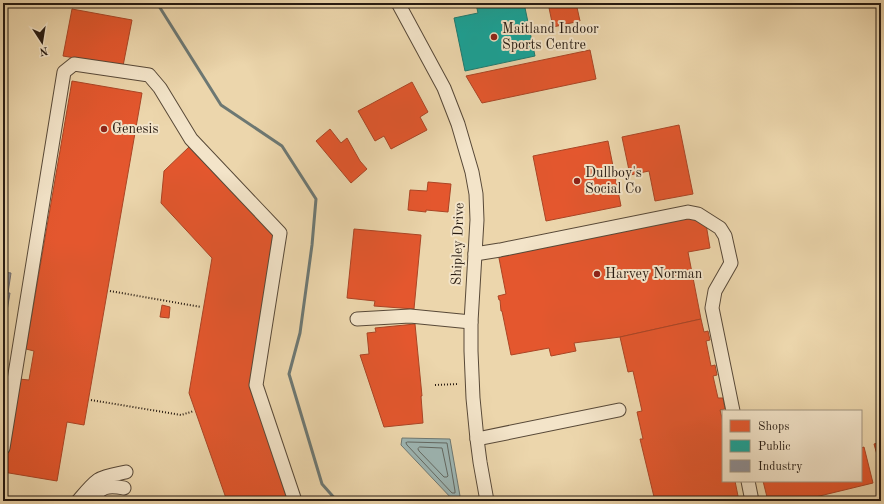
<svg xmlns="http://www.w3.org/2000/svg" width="884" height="504" font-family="'Old Standard TT',serif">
<rect width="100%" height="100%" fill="#ecd6ac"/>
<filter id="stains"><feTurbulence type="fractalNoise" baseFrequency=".005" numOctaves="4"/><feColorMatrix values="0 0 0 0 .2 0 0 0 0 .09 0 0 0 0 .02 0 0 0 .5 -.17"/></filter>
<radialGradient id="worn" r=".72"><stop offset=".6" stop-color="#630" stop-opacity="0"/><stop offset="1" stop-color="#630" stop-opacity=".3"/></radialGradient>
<polygon fill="#9db6b4" stroke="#6d7873" points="402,438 450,439 460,496 453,500 401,445"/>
<g fill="#e4572e" stroke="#ab4525">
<polygon points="548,3 576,3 580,21 553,27"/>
<polygon points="72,9 132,20 123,66 63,56"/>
<polygon points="590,50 596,79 482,103 466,76"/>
<polygon points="72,81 142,93 84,425 67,422 57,481 3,472 19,379 29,380 34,351 26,349"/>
<polygon points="412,82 428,112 420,117 427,130 391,149 384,136 375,141 358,111"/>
<polygon points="679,125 693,194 655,201 649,171 630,175 622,137"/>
<polygon points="330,129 341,143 347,138 360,161 367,169 351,183 316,141"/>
<polygon points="608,141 621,206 546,221 533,156"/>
<polygon points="189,147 275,237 250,389 291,501 227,501 189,393 212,258 161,203 164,171"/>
<polygon points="428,182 451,184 448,212 426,210 426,212 408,210 410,190 427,191"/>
<polygon points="687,213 706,224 710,248 688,252 701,319 620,337 574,343 576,351 551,356 549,348 511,355 502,311 501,311 500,300 499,300 498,296 506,294 498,253"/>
<polygon points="354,229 421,235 414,309 374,306 375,301 347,298"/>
<polygon points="162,305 170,307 169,318 160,317"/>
<polygon points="701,319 704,332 708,331 710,340 706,341 711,366 715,365 717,375 713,376 718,398 723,398 725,409 720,410 723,422 723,481 735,481 739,501 655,501 640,439 643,439 637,412 642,411 633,371 628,372 620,337"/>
<polygon points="415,324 422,396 421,396 423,423 384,427 360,355 369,354 367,333 376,332 375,328"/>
<polygon points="881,442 881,469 874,444"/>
<polygon points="864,447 873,483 799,501 768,501 763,481 861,481 861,448"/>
</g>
<polygon fill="#17a398" stroke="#1c7a70" points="483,3 505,3 506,6 524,3 535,56 465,71 454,18 478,13 476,4"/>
<polygon fill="#8d8d92" stroke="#6e6a6b" points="3,272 11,273 8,293 10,293 3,335"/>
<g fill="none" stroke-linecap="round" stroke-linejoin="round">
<g stroke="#626862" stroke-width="1">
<polygon points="408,442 447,443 455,491 455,493 452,493 407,445 406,443"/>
<polygon points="420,447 442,448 448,476 447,477 444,477 419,451 418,449"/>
</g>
<polyline stroke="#6d7873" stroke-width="3" points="157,3 221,105 282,146 316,199 312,245 300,333 289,374 322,484 337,501"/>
<g stroke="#584938" stroke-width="15">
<g id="minor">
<polyline points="398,3 444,88 458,124 472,172 476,194 477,220 471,322 471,351 473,398 477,439 480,462 487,501"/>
<polyline points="475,254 500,250 688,212 698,214 720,228 725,236 731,263 715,291 712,308 733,411"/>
<polyline points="357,319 410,316 471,322"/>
<polyline points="477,439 619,410"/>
<polyline points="3,448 64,72 74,64 149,75 160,88 191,139 280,233 256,385 295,501"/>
<polyline points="748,481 752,501"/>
<path d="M78,501C84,494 91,485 98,480C106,475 117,474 126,472"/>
<path d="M92,501C100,486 108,485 124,488"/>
</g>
</g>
<g stroke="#261a11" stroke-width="2" stroke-dasharray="1 2" stroke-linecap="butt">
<polyline points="110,291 201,307"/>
<polyline points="435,385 459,384"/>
<polyline points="91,400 181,415 194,411"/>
</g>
<use href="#minor" stroke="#f3e4c9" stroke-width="13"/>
</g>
<g fill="#8f2418" stroke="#f3e4c9" stroke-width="1.5">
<circle cx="494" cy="37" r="4"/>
<circle cx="104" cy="129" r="4"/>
<circle cx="577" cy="181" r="4"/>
<circle cx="597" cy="274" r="4"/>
</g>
<g text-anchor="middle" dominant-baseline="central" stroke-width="4" stroke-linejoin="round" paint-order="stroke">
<g font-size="14" fill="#261a11" stroke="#f3e4c9" text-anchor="start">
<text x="502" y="29">Maitland Indoor<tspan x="502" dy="16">Sports Centre</tspan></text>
<text x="112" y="129">Genesis</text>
<text x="585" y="173">Dullboy's<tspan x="585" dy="16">Social Co</tspan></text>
<text x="605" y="274">Harvey Norman</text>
</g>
<g font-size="14" fill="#261a11" stroke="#f3e4c9">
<text transform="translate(458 244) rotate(-88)">Shipley Drive</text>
</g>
</g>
<rect width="884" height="504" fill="none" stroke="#ecd6ac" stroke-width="16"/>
<rect x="4" y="4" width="876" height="496" fill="none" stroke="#261a11" stroke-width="2"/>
<rect x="8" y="8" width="868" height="488" fill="none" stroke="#261a11"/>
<rect x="722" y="410" width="140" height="72" fill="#f3e4c9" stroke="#a1937f"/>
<rect x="730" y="420" width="20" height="12" fill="#e4572e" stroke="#a1937f"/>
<text x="758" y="430" font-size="12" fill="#261a11">Shops</text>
<rect x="730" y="440" width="20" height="12" fill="#17a398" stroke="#a1937f"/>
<text x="758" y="450" font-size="12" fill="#261a11">Public</text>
<rect x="730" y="460" width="20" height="12" fill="#8d8d92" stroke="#a1937f"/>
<text x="758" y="470" font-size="12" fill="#261a11">Industry</text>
<g transform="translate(42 42) rotate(168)" stroke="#f3e4c9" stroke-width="3" paint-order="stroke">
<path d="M0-3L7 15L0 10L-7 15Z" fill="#261a11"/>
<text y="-6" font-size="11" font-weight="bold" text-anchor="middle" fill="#261a11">N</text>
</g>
<rect width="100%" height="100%" filter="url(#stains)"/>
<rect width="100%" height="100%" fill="url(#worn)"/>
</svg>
